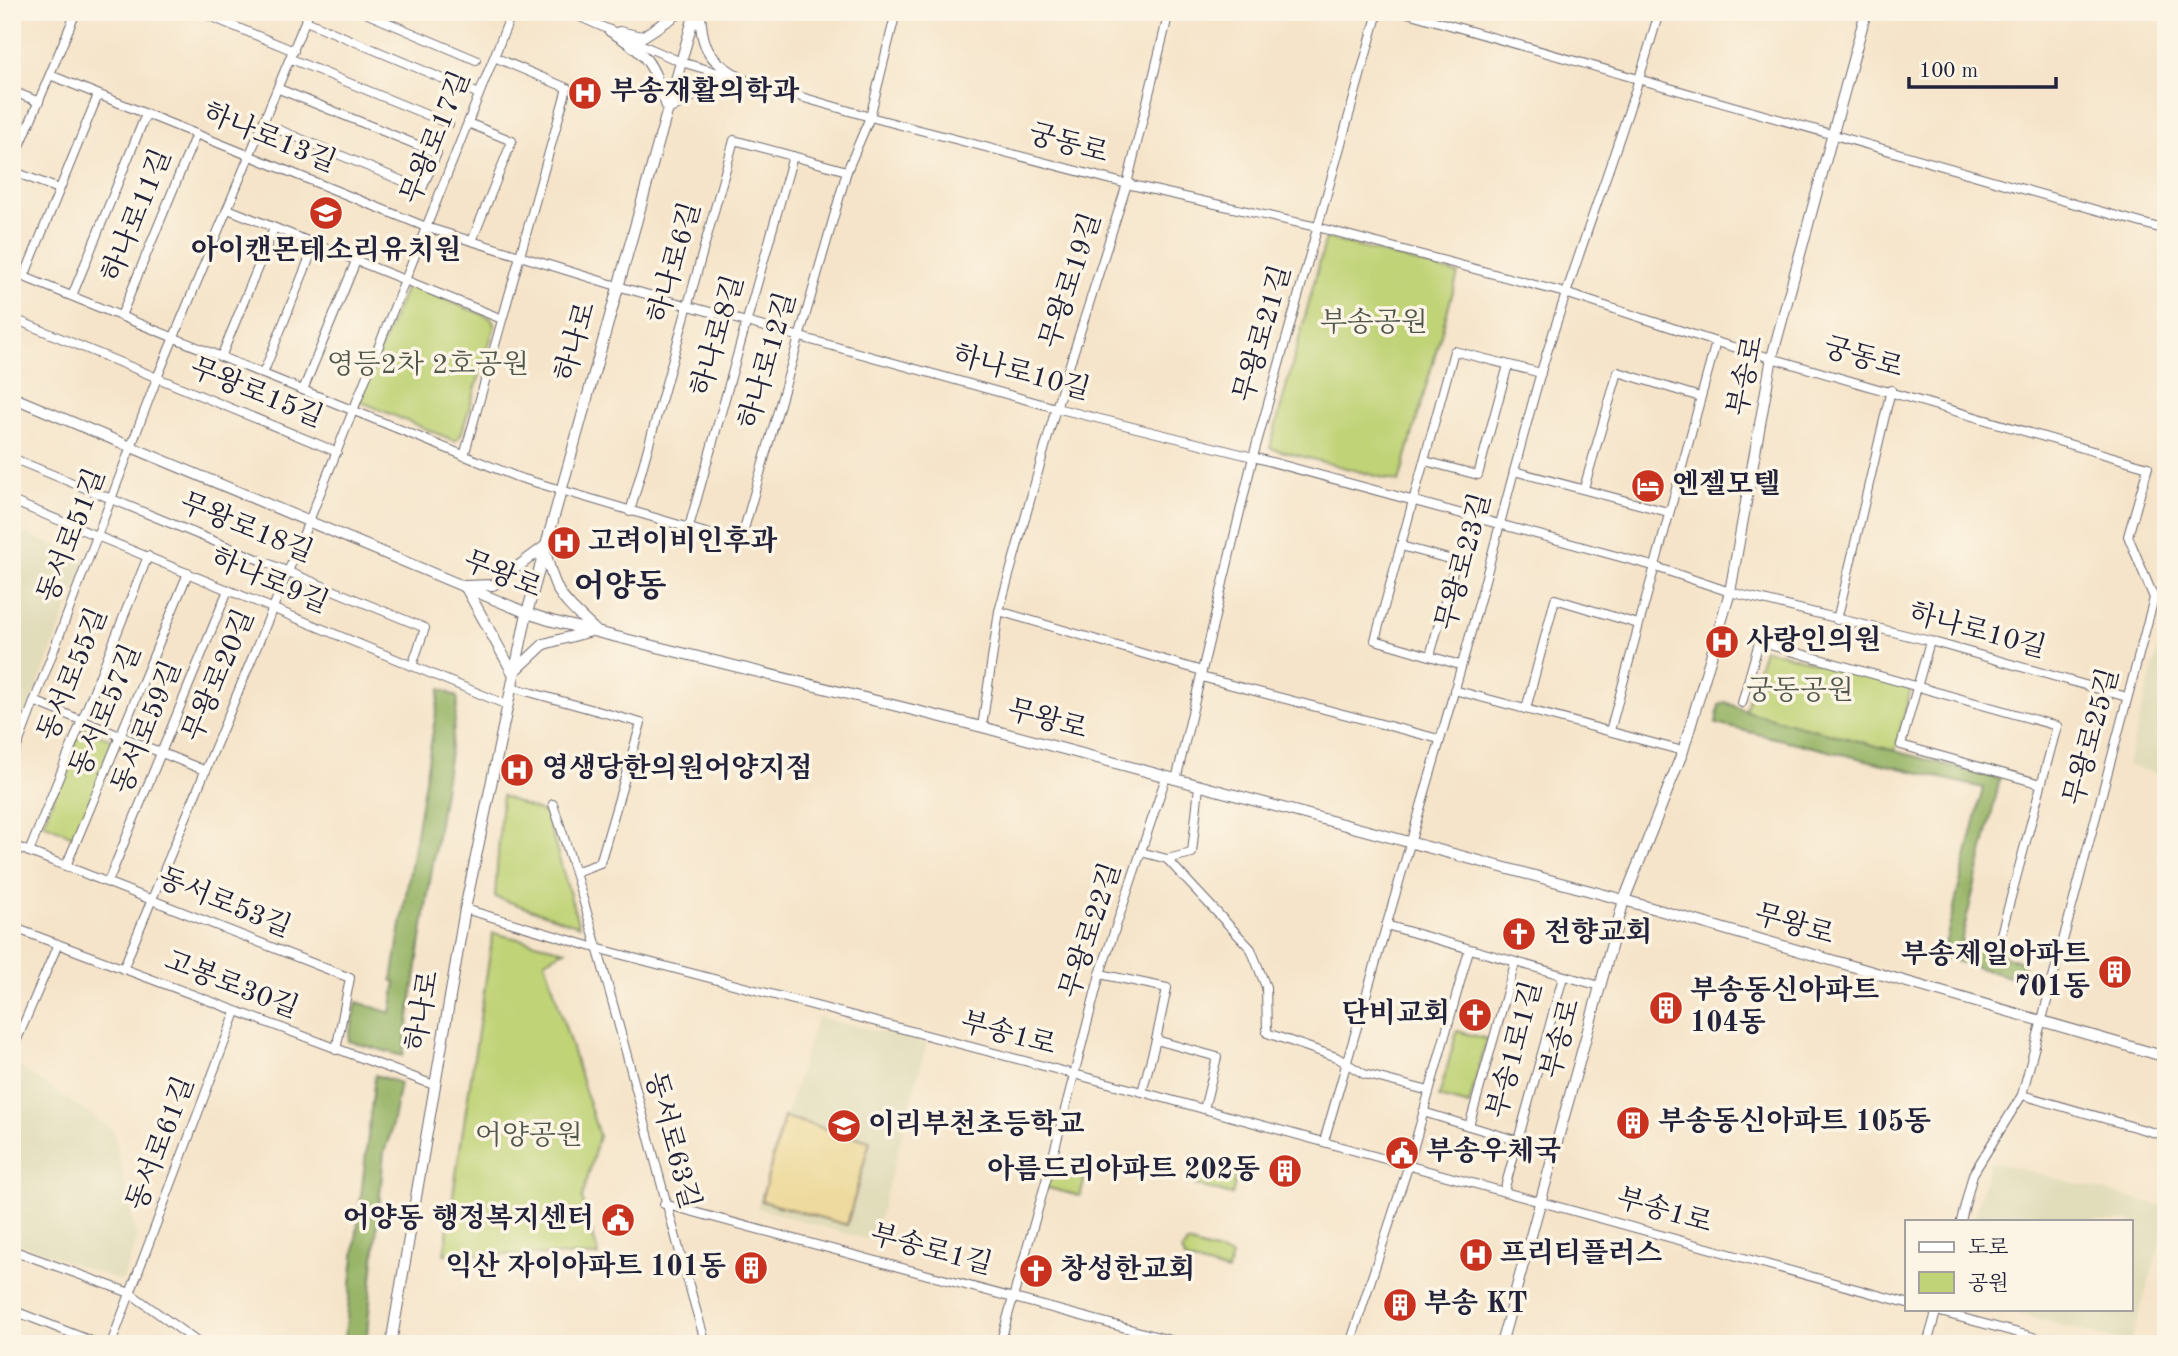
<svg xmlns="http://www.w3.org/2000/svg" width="2178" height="1356" font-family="'Old Standard TT','Noto Serif KR',serif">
<rect width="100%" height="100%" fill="#fcf5e5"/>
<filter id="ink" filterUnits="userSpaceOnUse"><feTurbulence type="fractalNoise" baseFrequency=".0143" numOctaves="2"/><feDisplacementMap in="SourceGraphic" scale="14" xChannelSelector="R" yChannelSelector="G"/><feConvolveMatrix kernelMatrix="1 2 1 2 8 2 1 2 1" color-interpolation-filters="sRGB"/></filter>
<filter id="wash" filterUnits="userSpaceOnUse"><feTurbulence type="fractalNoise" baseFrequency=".00686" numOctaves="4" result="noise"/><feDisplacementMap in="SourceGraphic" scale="28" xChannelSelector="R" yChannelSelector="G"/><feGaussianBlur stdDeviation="1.57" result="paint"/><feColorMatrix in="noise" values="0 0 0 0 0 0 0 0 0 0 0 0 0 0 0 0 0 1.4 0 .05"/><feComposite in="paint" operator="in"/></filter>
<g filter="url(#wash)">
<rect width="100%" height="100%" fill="#f5e4c9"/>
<g fill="#e1dcba">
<polygon points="12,529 87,558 12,753"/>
<polygon points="2166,620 2166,776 2127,765"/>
<polygon points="817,1017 927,1043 873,1241 757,1208"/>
<polygon points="12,1062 113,1130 137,1240 122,1281 12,1242"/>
<polygon points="1990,1161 2166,1207 2166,1225 2130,1344 2001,1309 2131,1309 2131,1221 1973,1221"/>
</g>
<g fill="#c0d377" stroke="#717a59" stroke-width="2">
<polygon points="1326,238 1458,274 1399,482 1270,448"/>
<polygon points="407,284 491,318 495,326 461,435 455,441 359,401"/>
<polygon points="1764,649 1911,688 1895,751 1745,711"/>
<polygon points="82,727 115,741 75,837 43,823"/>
<polygon points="502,796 546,814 579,926 495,897"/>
<polygon points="493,933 565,950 545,961 599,1136 582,1198 599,1256 444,1254"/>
<polygon points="1457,1031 1487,1039 1469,1105 1439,1097"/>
<polygon points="1200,1165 1237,1175 1232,1195 1195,1185"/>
<polygon points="1048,1170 1085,1179 1080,1196 1044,1187"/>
<polygon points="1187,1243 1232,1256 1228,1272 1186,1260 1182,1251"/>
</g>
<g fill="#98b568" stroke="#5d6c52" stroke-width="2">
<polygon points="440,689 456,696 458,700 403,1056 348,1041 357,1002 391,1013 396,982 392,980"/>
<polygon points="1725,702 1745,711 2000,779 1961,942 2022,962 2027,982 1942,957 1983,788 1716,724 1719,705"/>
<polygon points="375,1075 400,1083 390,1135 384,1152 366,1344 344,1344"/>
</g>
<polygon fill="#eeda9e" stroke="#887e6c" stroke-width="2" points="784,1117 870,1141 847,1225 761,1201"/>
</g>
<g filter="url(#ink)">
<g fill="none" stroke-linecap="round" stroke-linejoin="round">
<g stroke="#6c666d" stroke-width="10">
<g id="minor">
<polyline points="200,12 294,51"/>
<polyline points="363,12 476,60"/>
<polyline points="569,12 614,32"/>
<polyline points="1404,12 2166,230"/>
<polyline points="306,21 479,94"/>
<polyline points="626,38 681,62 870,117 1127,184 1317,227 1565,293 1716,342 2148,467 2128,536 2154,598 2022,1095 1973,1174 1961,1221"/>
<polyline points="291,59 449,124"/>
<polyline points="50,75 426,227 617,286 1056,408 1253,457 1653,566 1730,592 1930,641 2127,697"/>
<polyline points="12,91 39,102"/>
<polyline points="468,123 512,141 472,241"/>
<polyline points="265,124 422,189 437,153 279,89"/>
<polyline points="12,165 76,12"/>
<polyline points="12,171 59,189"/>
<polyline points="228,209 502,319"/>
<polyline points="12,272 517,477 740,543 847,171 870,117 896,12"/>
<polyline points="24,277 98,95"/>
<polyline points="72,296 146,114"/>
<polyline points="121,316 196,134"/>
<polyline points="12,318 337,452"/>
<polyline points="221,357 274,228"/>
<polyline points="263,374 315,244"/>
<polyline points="303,390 356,261"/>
<polyline points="464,456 567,88 494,57"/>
<polyline points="12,458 425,628 412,666"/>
<polyline points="1425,461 1478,475 1508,365"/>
<polyline points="1514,471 1668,512"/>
<polyline points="1584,488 1618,372 1700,397"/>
<polyline points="12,501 507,705"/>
<polyline points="630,512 734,140 847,171"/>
<polyline points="689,527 793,156"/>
<polyline points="1401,546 1456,561 1430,656"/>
<polyline points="2154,598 2166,602"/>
<polyline points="999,611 1202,671"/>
<polyline points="1837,620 1891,390"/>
<polyline points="1930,641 1901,745 2041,784"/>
<polyline points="1460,665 1375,640 1454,351 1541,373"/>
<polyline points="1201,677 1439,739"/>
<polyline points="511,687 641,723 600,863 575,872"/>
<polyline points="1454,690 1683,751"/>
<polyline points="34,701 206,771"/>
<polyline points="1742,703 1759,642 2057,726 1997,949"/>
<polyline points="1526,709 1555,599 1638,624"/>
<polyline points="982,727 999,611 1056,408 1127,184 1169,12"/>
<polyline points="1610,731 1716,342"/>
<polyline points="12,760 157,378 309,12"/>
<polyline points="1176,780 1253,457 1378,12"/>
<path d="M553,804C612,981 653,1165 706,1344"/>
<polyline points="12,845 350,978 336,1050"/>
<polyline points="29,852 148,556"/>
<polyline points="1141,852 1167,859 1251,949 1266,987 1267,1033 1336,1057 1364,1074 1429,1091"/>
<polyline points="1167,859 1192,853 1199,786"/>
<polyline points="66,866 188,573"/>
<polyline points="108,882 228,590"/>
<polyline points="465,909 596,948 1142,1092 1907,1303"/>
<polyline points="1386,925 1600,986"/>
<polyline points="12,927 434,1085"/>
<polyline points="123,969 309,521 512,12"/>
<polyline points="1100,974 1167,988 1156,1040"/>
<polyline points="12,1051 58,944"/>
<polyline points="1142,1092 1156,1040 1217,1057 1204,1109"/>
<polyline points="2022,1095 2166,1136"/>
<polyline points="1423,1112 1515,1140"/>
<polyline points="1469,1126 1515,963"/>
<path d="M1324,1141C1367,991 1410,841 1454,692C1485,586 1511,478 1541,372C1577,251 1625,134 1659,12"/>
<polyline points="1504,1191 1563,977"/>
<polyline points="664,1204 1185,1344"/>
<polyline points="12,1250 130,1293 200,1344"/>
<polyline points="1929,1309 2059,1344"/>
<polyline points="12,1310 99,1344"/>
<polyline points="111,1344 236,1012"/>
<polyline points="1000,1344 1053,1156 1100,974 1166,777"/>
<polyline points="1350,1344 1409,1164 1469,950"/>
<polyline points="1927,1344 1937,1309"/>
</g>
</g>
<g stroke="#6c666d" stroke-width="12">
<g id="tertiary">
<path d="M700,12C702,53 710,59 743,80"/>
<path d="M610,31C651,55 652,65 668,109L719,82L744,80"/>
<polyline points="619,32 642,37 681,12"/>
<polyline points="12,397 527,613 552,621 982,727 1624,900 2166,1057"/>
<path d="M544,547C556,596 559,596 595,630L544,644L513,673L465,586L493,585Z"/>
<polyline points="391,1344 465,909 527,613 695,12"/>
<polyline points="1501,1344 1624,900 1683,751 1730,592 1772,357 1866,12"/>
</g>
</g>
<use href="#minor" stroke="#fff" stroke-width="8"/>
<use href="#tertiary" stroke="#fff" stroke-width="10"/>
</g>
</g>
<defs>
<g id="hospital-disc" transform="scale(1.75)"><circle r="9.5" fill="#c8321e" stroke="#fcf5e5"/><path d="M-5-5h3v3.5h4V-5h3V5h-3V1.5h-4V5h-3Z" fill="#fff"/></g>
<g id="school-disc" transform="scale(1.75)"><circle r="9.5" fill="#c8321e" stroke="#fcf5e5"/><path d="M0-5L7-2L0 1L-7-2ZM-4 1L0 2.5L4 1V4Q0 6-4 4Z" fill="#fff"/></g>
<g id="hotel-disc" transform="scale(1.75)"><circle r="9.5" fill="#c8321e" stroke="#fcf5e5"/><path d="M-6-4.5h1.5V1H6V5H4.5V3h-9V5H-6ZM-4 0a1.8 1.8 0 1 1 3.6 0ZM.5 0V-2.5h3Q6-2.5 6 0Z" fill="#fff"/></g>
<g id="church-disc" transform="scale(1.75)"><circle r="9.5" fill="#c8321e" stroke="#fcf5e5"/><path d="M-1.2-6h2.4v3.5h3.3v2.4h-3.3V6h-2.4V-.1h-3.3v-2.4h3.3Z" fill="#fff"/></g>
<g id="building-disc" transform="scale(1.75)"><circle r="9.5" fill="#c8321e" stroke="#fcf5e5"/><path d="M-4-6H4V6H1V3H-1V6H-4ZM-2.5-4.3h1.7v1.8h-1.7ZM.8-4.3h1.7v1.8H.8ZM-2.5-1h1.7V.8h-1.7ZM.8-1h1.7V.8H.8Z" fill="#fff"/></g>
<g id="civic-disc" transform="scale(1.75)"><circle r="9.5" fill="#c8321e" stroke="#fcf5e5"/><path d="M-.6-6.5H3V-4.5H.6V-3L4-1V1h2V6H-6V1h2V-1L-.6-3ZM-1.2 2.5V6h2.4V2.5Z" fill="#fff"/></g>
</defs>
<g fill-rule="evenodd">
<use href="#hospital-disc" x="585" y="93"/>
<use href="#school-disc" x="326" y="213"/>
<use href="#hotel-disc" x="1648" y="486"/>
<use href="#hospital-disc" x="564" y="543"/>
<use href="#hospital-disc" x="1722" y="642"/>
<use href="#hospital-disc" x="517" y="770"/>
<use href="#church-disc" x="1519" y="934"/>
<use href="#building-disc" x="2115" y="972"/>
<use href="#building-disc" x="1666" y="1008"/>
<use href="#church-disc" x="1475" y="1015"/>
<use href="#building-disc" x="1633" y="1123"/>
<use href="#school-disc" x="844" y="1126"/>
<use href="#civic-disc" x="1402" y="1153"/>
<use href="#building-disc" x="1285" y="1171"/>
<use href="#civic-disc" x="618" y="1220"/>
<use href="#hospital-disc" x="1476" y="1255"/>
<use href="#building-disc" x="751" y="1268"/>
<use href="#church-disc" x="1036" y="1271"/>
<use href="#building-disc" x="1400" y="1305"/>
</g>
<g text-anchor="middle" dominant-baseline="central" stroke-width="7" stroke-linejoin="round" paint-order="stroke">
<g font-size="28" font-weight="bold" fill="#22223b" stroke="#fcf5e5" text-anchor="start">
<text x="610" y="93">부송재활의학과</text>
<text x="326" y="252" text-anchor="middle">아이캔몬테소리유치원</text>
<text x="1672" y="486">엔젤모텔</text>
<text x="588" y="543">고려이비인후과</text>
<text x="1746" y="642">사랑인의원</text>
<text x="542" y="770">영생당한의원어양지점</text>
<text x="1544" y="934">전향교회</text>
<text x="2090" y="956" text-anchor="end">부송제일아파트<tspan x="2090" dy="32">701동</tspan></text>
<text x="1690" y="992">부송동신아파트<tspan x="1690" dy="32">104동</tspan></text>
<text x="1450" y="1015" text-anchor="end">단비교회</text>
<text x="1658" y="1123">부송동신아파트 105동</text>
<text x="868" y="1126">이리부천초등학교</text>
<text x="1426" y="1153">부송우체국</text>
<text x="1260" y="1171" text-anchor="end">아름드리아파트 202동</text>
<text x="594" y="1220" text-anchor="end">어양동 행정복지센터</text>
<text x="1500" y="1255">프리티플러스</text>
<text x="726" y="1268" text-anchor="end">익산 자이아파트 101동</text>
<text x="1060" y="1271">창성한교회</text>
<text x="1424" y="1305">부송 KT</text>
</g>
<g font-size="28" fill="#22223b" stroke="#fcf5e5">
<text transform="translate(437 138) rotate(-68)">무왕로17길</text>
<text transform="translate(269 139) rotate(22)">하나로13길</text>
<text transform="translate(1068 145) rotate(15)">궁동로</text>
<text transform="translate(138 216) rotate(-68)">하나로11길</text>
<text transform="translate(676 263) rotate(-74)">하나로6길</text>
<text transform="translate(1072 281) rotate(-72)">무왕로19길</text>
<text transform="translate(1264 334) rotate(-74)">무왕로21길</text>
<text transform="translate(719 336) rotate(-74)">하나로8길</text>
<text transform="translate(577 342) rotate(-74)">하나로</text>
<text transform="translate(1863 359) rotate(16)">궁동로</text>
<text transform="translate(769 361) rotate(-74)">하나로12길</text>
<text transform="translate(1021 374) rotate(15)">하나로10길</text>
<text transform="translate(1747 376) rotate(-78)">부송로</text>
<text transform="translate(256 394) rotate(22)">무왕로15길</text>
<text transform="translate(246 529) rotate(22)">무왕로18길</text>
<text transform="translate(73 536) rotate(-69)">동서로51길</text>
<text transform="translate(1465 562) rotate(-75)">무왕로23길</text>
<text transform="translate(502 576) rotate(22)">무왕로</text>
<text transform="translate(269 582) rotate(23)">하나로9길</text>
<text transform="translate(1977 632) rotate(15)">하나로10길</text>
<text transform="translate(74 675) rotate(-68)">동서로55길</text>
<text transform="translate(220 676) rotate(-67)">무왕로20길</text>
<text transform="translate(107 711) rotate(-67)">동서로57길</text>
<text transform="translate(1047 721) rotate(15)">무왕로</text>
<text transform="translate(148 728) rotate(-68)">동서로59길</text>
<text transform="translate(2093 737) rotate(-75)">무왕로25길</text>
<text transform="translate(224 904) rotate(22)">동서로53길</text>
<text transform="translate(1794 926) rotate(16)">무왕로</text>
<text transform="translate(1092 931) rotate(-72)">무왕로22길</text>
<text transform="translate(231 986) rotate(21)">고봉로30길</text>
<text transform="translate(424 1011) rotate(-80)">하나로</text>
<text transform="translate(1008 1035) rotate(15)">부송1로</text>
<text transform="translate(1562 1039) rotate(-75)">부송로</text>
<text transform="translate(1516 1050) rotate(-75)">부송1로1길</text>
<text transform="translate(671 1141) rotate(75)">동서로63길</text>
<text transform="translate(162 1144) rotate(-69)">동서로61길</text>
<text transform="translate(1664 1212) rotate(16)">부송1로</text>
<text transform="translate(931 1251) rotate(15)">부송로1길</text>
</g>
<g font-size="28" fill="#51574d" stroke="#fcf5e5">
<text x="1374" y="324">부송공원</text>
<text x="428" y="366">영등2차 2호공원</text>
<text x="1800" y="692">궁동공원</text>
<text x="529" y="1137">어양공원</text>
</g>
<g font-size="32" font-weight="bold" fill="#22223b" stroke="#fcf5e5">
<text x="620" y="588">어양동</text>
</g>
</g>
<rect width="2178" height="1356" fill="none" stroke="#fcf5e5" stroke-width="42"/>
<rect x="1905" y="1220" width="228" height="91" fill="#fcf5e5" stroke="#a5a1a1" stroke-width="2"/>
<rect x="1919" y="1242" width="35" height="10" fill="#ffffff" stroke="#a5a1a1" stroke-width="2"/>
<text x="1968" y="1254" font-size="21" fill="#22223b">도로</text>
<rect x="1919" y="1272" width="35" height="21" fill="#c0d377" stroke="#a5a1a1" stroke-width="2"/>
<text x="1968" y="1290" font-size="21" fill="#22223b">공원</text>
<path d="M1909 77v10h147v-10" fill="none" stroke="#22223b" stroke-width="3.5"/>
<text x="1919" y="77" font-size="21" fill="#22223b" stroke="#fcf5e5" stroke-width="5" paint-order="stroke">100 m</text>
</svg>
